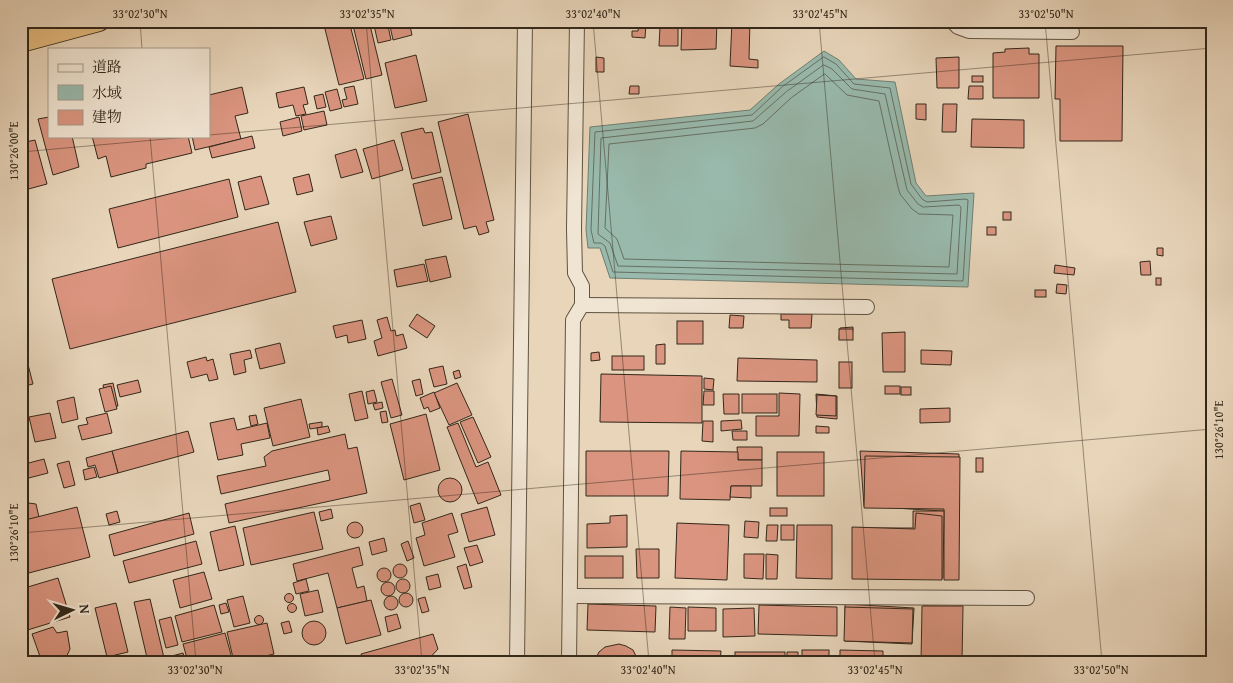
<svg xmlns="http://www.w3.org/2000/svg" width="1233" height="683" font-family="'Gentium Book Plus','Noto Serif JP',serif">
<rect width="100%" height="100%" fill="#e8d5ba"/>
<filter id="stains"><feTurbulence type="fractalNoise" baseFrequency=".004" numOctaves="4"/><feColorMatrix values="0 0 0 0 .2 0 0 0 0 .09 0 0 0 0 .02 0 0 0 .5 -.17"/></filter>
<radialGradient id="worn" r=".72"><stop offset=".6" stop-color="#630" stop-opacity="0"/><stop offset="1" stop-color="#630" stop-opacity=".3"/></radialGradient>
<polygon fill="#98b9ac" stroke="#707f72" points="824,51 839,60 856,79 895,82 916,183 926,196 974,193 968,287 610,278 600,248 588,248 586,230 590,127 750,110 779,84"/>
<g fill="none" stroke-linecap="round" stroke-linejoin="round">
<g stroke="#667063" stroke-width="1">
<polygon points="824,57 836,64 854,84 890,88 911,184 922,199 927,202 965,199 968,200 963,281 613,272 605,246 601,243 594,243 591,230 595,132 752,115 782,87"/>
<polygon points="824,65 832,69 852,89 885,94 907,190 918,204 923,207 959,205 961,207 957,274 618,266 610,243 598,234 601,138 753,121 786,92"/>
<polygon points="825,74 847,95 879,101 898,187 900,194 912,209 919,214 953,215 949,267 624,259 617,239 605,228 609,144 755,128 763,124 791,98"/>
</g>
</g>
<g fill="#da947f" stroke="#33281a">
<polygon points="323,21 349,21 364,79 339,85"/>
<polygon points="352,21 369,21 382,75 366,79"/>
<polygon points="373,21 387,21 391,40 378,43"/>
<polygon points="389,21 409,21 412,35 393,40"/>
<polygon points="594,21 619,21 619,26 593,25"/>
<polygon points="682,21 717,21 716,49 681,50"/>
<polygon points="732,21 750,21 749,59 758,60 758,68 730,66"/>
<polygon points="639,24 646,24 645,38 632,37 632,31 638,31"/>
<polygon points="660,27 678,27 678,46 659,46"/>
<polygon points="1056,46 1123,46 1122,141 1060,141 1060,99 1055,99"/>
<polygon points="1029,48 1029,54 1039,54 1039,98 993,98 993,53 1005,52 1005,49"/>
<polygon points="416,55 427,101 395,108 385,63"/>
<polygon points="596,57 604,58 604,72 596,72"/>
<polygon points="959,57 959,88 937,88 936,58"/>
<rect x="972" y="76" width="11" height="6"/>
<polygon points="354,86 358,104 344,107 342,100 347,99 344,88"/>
<polygon points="630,86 639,86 639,94 629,94"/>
<polygon points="969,86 983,86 983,99 968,99"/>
<polygon points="242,87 248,113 235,116 241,139 195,150 192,136 209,136 209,95"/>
<polygon points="304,87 308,104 303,105 306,114 296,116 293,105 279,108 276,93"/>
<polygon points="337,89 342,108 330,111 325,92"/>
<polygon points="323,94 326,107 317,109 314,96"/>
<polygon points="916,104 926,104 926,120 916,119"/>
<polygon points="943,104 957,104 956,132 942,132"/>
<polygon points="324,111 327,125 304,130 301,116"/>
<polygon points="468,114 494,220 486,222 489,232 479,235 476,226 464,229 438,122"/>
<polygon points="49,117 49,136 72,136 79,167 53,175 38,119"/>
<polygon points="299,117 302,131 283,136 280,122"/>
<polygon points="972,119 1024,120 1024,148 971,147"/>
<polygon points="423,128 425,133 432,132 441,172 412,179 401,133"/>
<polygon points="92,136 188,136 192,153 146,164 146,168 111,177 106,156 98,159"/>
<polygon points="252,136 255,148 212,158 209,147"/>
<polygon points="35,140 47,184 21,191 21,143"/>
<polygon points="394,140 403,170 372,179 363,149"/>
<polygon points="356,149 363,172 341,178 335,155"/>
<polygon points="309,174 313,191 297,195 293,178"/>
<polygon points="261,176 269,204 245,210 238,182"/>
<polygon points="442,177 452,219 423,226 413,184"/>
<polygon points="229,179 238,217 118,248 109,209"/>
<rect x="1003" y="212" width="8" height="8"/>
<polygon points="331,216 337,239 311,246 304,222"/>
<polygon points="278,222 296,292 70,349 52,279"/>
<rect x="987" y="227" width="9" height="8"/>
<polygon points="1157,248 1163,248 1163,256 1157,255"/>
<polygon points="446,256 451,277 430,282 425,260"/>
<polygon points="1150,261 1151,275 1141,275 1140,262"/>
<polygon points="424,264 428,281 397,287 394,270"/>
<polygon points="1055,265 1075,268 1074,275 1054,273"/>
<rect x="1156" y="278" width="5" height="7"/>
<polygon points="1057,284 1067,285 1066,294 1056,293"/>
<rect x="1035" y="290" width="11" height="7"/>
<polygon points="417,314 435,326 427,338 409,326"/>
<polygon points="781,314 812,314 811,328 789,328 789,320 781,320"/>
<polygon points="730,315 744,316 743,328 729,328"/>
<polygon points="387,317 391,331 395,330 396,336 403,334 407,348 378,356 374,341 382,338 377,320"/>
<polygon points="362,320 366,339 348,343 347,335 336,338 333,326"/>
<rect x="677" y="321" width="26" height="23"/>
<polygon points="853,327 852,339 839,339 840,328"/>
<rect x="839" y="329" width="14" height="11"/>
<polygon points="905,332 905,372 883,372 882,333"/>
<polygon points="21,337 33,384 21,387"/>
<polygon points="280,343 285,363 260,369 255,349"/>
<polygon points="665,344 665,364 656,364 656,345"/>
<polygon points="250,350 252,358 244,360 246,372 234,375 230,354"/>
<polygon points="921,350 952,351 951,365 921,364"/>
<polygon points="599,352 600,360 591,361 591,353"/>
<rect x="612" y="356" width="32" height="14"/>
<polygon points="206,357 207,361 213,359 218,379 209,381 207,374 191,378 187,362"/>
<polygon points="738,358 817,360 817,382 737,381"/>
<rect x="839" y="362" width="13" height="26"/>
<polygon points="443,366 447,384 434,387 429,369"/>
<polygon points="459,370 461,377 455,379 453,372"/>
<polygon points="601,374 702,376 702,423 600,422"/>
<polygon points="704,378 714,379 713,390 704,389"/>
<polygon points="392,379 402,415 391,418 381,382"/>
<polygon points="420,379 423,394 416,396 412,381"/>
<polygon points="138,380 141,392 120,397 117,385"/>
<polygon points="113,383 118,406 108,408 103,385"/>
<polygon points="457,383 472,415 449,425 434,393"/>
<polygon points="111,386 117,409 105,412 99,389"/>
<rect x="885" y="386" width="15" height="8"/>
<rect x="901" y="387" width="10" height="8"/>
<polygon points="374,390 377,402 368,404 366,392"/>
<polygon points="362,391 368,418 355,421 349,394"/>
<polygon points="704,391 714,391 714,405 703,405"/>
<polygon points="434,392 440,408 430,412 428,407 424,409 420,398"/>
<polygon points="779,393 800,394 799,436 756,436 756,416 779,416"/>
<polygon points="723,394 739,394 739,414 724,414"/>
<rect x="742" y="394" width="35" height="19"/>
<polygon points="816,394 837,396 837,419 817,417"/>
<polygon points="817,395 836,396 836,416 816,415"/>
<polygon points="74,397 78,419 62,423 57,401"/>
<polygon points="301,399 310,437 273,446 264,408"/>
<polygon points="382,402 383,408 375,410 373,404"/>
<polygon points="950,408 950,422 920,423 920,409"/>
<polygon points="386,411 388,422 382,423 380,412"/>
<polygon points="50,413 56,438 35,442 29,417"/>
<polygon points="107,413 112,433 82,440 78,426 88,424 86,418"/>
<polygon points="426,414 440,470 404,480 390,424"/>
<polygon points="256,415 258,424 251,426 249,416"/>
<polygon points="473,417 491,457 478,463 460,422"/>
<polygon points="234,418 237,430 267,423 270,438 241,444 243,455 218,460 210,423"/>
<polygon points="741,420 742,429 721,431 721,421"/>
<polygon points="703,421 713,421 713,442 702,441"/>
<polygon points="322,422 322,427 310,429 309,424"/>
<polygon points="458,423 476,467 488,462 501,495 478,504 447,427"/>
<polygon points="328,426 330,432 318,435 317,428"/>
<polygon points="816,426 829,427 829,433 816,433"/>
<polygon points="188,431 194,452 118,473 112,451"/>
<polygon points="732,431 747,431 747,440 733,440"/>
<polygon points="345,434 348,449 357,447 367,493 229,523 225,504 330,480 328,470 221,494 217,476 266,466 264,457 272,451"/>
<polygon points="737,447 762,447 762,460 738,460"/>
<polygon points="112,451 118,473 99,478 95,465 88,467 86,458"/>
<polygon points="586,451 669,451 668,496 586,496"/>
<polygon points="681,451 738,452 738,460 762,460 762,486 731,486 730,500 680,499"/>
<polygon points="860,451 959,454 957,512 864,506"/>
<rect x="777" y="452" width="47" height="44"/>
<polygon points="865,456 960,457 959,580 944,580 944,509 864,508"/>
<rect x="976" y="458" width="7" height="14"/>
<polygon points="44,459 48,473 21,480 21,465"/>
<polygon points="69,461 75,485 64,488 57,464"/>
<polygon points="94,467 97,477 85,480 83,470"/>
<circle cx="450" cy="490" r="12"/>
<polygon points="731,486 751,486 751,498 730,497"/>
<polygon points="21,502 36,504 41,526 27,529"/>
<polygon points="420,503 425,520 414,523 410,506"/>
<polygon points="77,507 90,557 21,575 21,521"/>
<polygon points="487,507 495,535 469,542 461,514"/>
<rect x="770" y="508" width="17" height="8"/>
<polygon points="331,509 333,518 321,521 319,512"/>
<polygon points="117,511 120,522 109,525 106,514"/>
<polygon points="913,511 944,511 943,578 854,577 854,528 913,528"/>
<polygon points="314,512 323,549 251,565 243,528"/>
<polygon points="189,513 194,534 114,556 109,535"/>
<polygon points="452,513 458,532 448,535 455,557 424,566 416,538 425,535 422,523"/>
<polygon points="916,513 942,516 942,580 852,579 852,527 915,529"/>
<polygon points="627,515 627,547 587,548 587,524 610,523 610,516"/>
<polygon points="745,521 759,522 758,538 744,537"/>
<circle cx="355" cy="530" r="8"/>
<polygon points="677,523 729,525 727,580 675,578"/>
<polygon points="767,525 778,525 777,541 766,541"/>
<rect x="781" y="525" width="13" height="15"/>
<polygon points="797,525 832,525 832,579 796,578"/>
<polygon points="235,526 244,565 219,571 210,532"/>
<polygon points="384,538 387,551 372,555 369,542"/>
<polygon points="196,541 202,564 129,583 123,561"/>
<polygon points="408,541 414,558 407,561 401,544"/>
<polygon points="477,545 483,562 470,566 464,548"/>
<polygon points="359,547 363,565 352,568 357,588 364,586 367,601 337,608 328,573 297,581 293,564"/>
<polygon points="636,549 659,549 659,578 637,578"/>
<polygon points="744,554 764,554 763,579 744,578"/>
<polygon points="766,554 778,555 777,579 766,579"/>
<rect x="585" y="556" width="38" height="22"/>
<polygon points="466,564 472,587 464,589 457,567"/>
<circle cx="400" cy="571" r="7"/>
<circle cx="384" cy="575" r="7"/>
<polygon points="204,572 212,599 180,608 173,580"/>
<polygon points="438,574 441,587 429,590 426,577"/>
<polygon points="58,578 70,617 21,632 21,589"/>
<polygon points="306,579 309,591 296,594 293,583"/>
<circle cx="403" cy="586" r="7"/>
<circle cx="388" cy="589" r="7"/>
<polygon points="318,590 323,612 305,616 300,594"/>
<circle cx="406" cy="600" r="7"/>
<circle cx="289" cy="598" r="4.5"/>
<polygon points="243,596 250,623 234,627 227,600"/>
<circle cx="391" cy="603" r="7"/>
<polygon points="425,597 429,611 422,613 418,599"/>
<polygon points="150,599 165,662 148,662 134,602"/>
<polygon points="371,600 381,635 346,644 337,608"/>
<polygon points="116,603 128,652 107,657 95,608"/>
<polygon points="226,603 229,612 221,614 219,605"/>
<circle cx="292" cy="608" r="4.5"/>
<polygon points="588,604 656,606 655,632 587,630"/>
<polygon points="845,604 914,608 912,644 845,641"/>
<polygon points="961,604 960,662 924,662 924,605"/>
<polygon points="214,605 222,632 182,642 175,616"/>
<polygon points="759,605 837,607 837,636 758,634"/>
<polygon points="922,606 963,606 962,662 921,662"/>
<polygon points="670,607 686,608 685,639 669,639"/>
<polygon points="688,607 716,608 716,631 688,631"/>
<polygon points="845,607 913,609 912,643 844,641"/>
<polygon points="754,608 755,636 723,637 723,609"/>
<polygon points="397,614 401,628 388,632 385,617"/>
<circle cx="259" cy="620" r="4.5"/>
<polygon points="171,617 178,645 166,648 159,620"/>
<polygon points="289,621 292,632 284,634 281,623"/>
<circle cx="314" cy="633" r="12"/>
<polygon points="267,623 274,654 241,662 234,662 227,632"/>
<polygon points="53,627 57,633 67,631 70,649 64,662 42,662 32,634"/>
<polygon points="225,633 233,662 188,662 183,644"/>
<polygon points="433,634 438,649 426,662 363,662 361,654"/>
<polygon points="619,644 626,646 633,650 639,662 594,662 599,652 605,647"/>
<polygon points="672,650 721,651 720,662 672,662"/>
<rect x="802" y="650" width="27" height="12"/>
<polygon points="840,650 883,651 883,662 840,662"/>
<rect x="735" y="652" width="50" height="10"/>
<polygon points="787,652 798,652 798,658 787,659"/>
<polygon points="183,653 186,662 170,662 168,657"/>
<polygon points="350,656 352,662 326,662"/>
</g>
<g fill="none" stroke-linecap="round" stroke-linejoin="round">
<g stroke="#605342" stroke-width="16">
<g id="minor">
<polyline points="952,21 958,27 969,31 1072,32"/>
<polyline points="582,305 867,307"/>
<polyline points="571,596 1027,598"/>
<polyline points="517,662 525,21"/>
<polyline points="569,662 573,320 582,305 582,286 575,273 574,229 577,21"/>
</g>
</g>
<g stroke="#33281a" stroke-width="22">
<polyline id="highway" points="21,42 99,21"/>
</g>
<use href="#minor" stroke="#f0e4d2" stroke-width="14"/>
<use href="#highway" stroke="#e4ba7d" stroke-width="20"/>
</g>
<path fill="none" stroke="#33281a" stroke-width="1" stroke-opacity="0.45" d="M140,21L142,49M366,21L422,662M593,21L649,662M819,21L875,662M1045,21L1102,662M209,135L1212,48M150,136L196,662M21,152L199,136M21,533L1212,429"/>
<rect width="1233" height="683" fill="none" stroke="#e8d5ba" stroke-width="55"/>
<rect x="48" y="48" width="162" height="90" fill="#f0e4d2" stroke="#a49988"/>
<rect x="58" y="64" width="25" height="8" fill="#f0e4d2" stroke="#a49988"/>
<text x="92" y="72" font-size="15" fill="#33281a">道路</text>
<rect x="58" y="85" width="25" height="15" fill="#98b9ac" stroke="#a49988"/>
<text x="92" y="98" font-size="15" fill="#33281a">水域</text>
<rect x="58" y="110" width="25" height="15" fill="#da947f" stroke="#a49988"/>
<text x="92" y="122" font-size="15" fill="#33281a">建物</text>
<g transform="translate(72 610) rotate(85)" stroke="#f0e4d2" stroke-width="4" paint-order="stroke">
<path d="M0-4L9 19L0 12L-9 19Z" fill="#33281a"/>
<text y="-8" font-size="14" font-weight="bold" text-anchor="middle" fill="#33281a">N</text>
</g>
<rect x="28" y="28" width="1178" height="628" fill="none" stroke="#33281a" stroke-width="2"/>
<g font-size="12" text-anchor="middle" fill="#33281a">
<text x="140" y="18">33°02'30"N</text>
<text x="367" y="18">33°02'35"N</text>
<text x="593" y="18">33°02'40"N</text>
<text x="820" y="18">33°02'45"N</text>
<text x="1046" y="18">33°02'50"N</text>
<text transform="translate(14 151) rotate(-90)" y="4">130°26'00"E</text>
<text transform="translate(1219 430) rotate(-90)" y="4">130°26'10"E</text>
<text transform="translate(14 533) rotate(-90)" y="4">130°26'10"E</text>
<text x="195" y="674">33°02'30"N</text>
<text x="422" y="674">33°02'35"N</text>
<text x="648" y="674">33°02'40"N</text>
<text x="875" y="674">33°02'45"N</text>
<text x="1101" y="674">33°02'50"N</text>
</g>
<rect width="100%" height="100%" filter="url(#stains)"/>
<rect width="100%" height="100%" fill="url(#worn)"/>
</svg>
